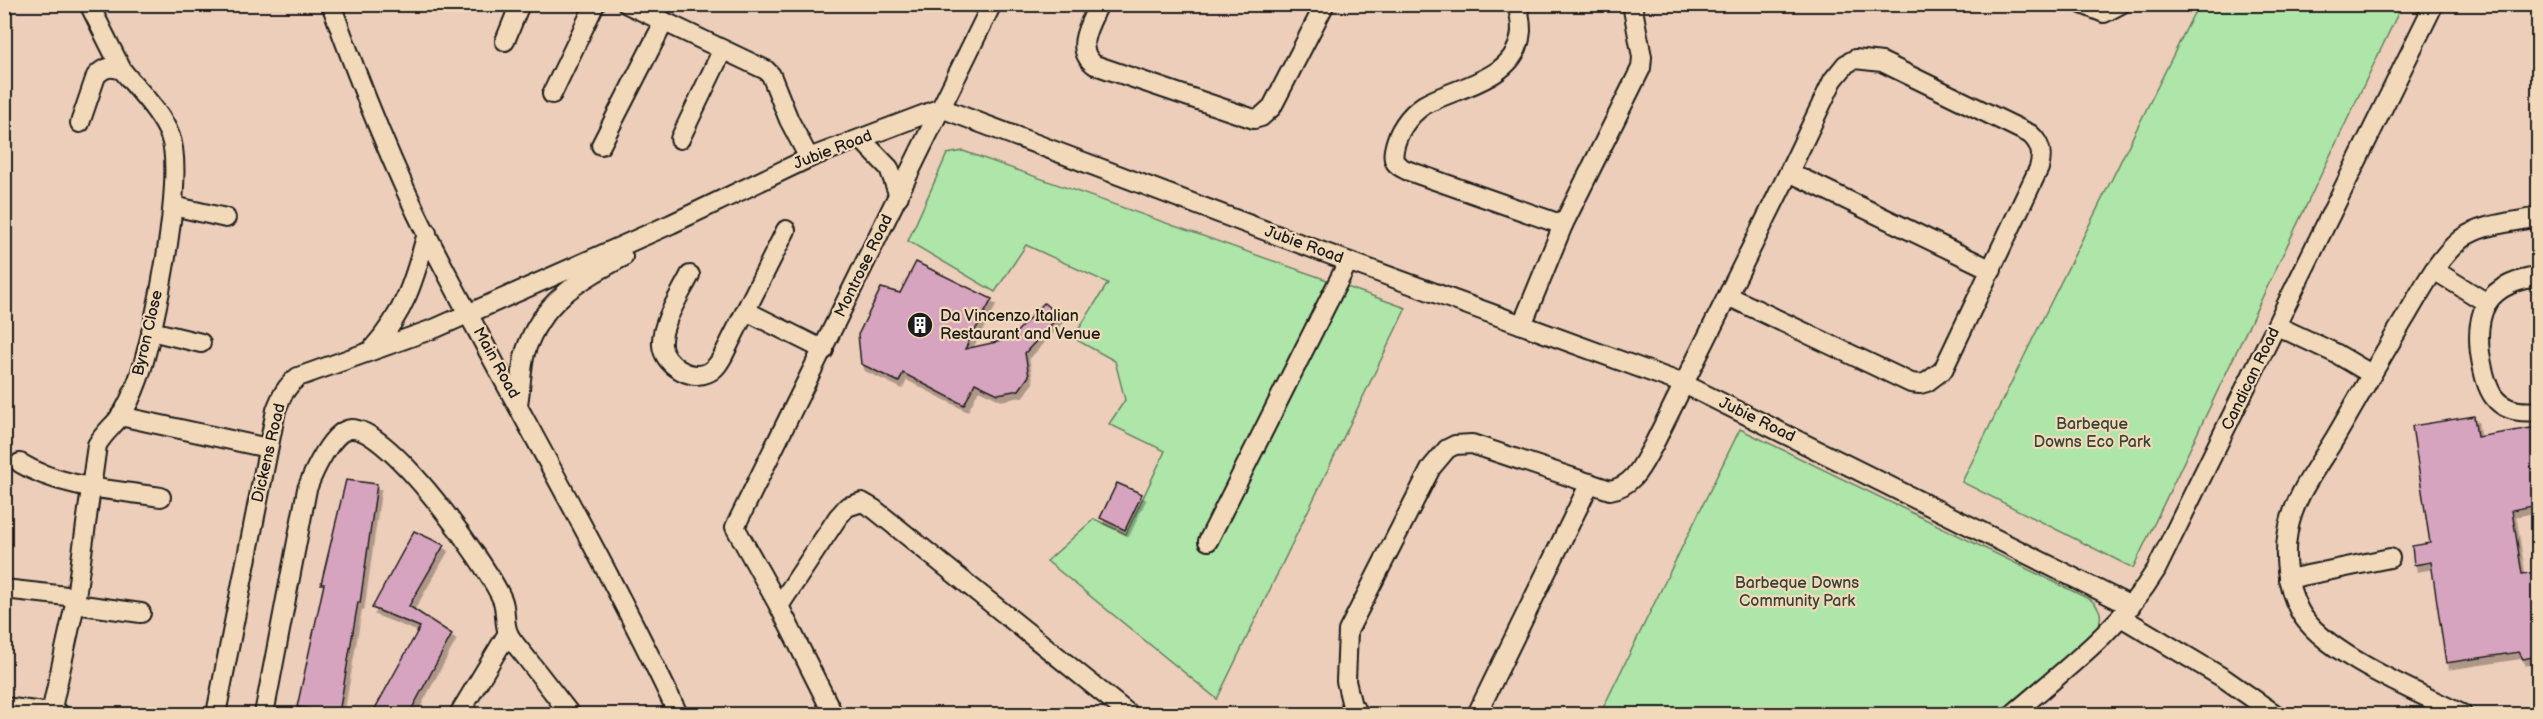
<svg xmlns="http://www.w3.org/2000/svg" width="2543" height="719" font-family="'Balsamiq Sans',sans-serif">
<defs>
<filter id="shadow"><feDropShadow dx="3.5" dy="6" stdDeviation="0" flood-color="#0004"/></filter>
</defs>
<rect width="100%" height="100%" fill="#edceba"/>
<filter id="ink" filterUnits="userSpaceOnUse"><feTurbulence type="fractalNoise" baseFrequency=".0167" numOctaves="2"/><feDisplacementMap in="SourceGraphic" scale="12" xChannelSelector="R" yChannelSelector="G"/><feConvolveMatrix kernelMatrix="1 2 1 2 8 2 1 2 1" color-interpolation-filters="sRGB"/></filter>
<g filter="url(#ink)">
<g fill="#aee5a8" stroke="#658062" stroke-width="1.5">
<polygon points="2198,5 2402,5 2133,568 1962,482"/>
<polygon points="963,151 1406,308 1217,699 1047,561 1094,519 1126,534 1165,451 1109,424 1125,400 1115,361 1073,338 1108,283 1026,245 995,292 908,241 947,154"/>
<path d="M1740,429L2091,600C2104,611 2102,620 2094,634L1998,714H1600Z"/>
</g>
<g fill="#d7a4bf" stroke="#1c1c1c" stroke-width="1.5" filter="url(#shadow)">
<polygon points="916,262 992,299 965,349 1010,339 1044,303 1059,316 1025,353 1029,376 1019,390 998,394 975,383 964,405 903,373 899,382 861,364 858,335 881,288 900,293"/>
<polygon points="2474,416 2477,437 2538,427 2538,505 2512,510 2522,574 2538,572 2538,656 2523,659 2519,652 2446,663 2431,562 2414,565 2412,546 2430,543 2412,426"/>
<polygon points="346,480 377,484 360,603 358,602 339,713 297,707 324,584 321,584"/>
<polygon points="1117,483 1142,494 1125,530 1100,518"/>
<polygon points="414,531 444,545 409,606 452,634 409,714 372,714 420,627 372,608"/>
</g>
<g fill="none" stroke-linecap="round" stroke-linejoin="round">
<g stroke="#1c1c1c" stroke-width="22">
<g id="minor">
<polyline points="89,4 122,70"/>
<path d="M331,4C359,82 390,161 427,235C509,396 601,551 678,714"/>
<polyline points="627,4 766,70 771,75 789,120 809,158"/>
<path d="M1099,4C1090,24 1073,49 1095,65L1254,119L1261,117L1272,107L1325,4"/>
<path d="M1516,4C1520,13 1521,22 1521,31C1518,80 1457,86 1424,105C1409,115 1397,132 1394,150C1392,162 1396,165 1406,170L1563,225L1641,68L1642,57L1632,4"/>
<polyline points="2082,4 2104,13 2121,4"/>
<polyline points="505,41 520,4"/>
<polyline points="552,94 595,4"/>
<polyline points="680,139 722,51"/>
<polyline points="861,139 889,168 899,196"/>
<polyline points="601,145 664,22"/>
<polyline points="1789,172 1992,270"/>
<polyline points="173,206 226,218"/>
<polyline points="2434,270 2487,303"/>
<path d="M690,275C681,293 660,325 662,345C663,363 689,381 707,373C715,370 719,363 723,356L786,230"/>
<path d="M2538,277C2520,279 2498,286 2487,303C2478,318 2478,336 2480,353C2486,390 2493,416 2538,411"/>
<polyline points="746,311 824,350"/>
<polyline points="1522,325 1563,225"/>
<polyline points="2277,326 2337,354 2371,374"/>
<polyline points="151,331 201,343"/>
<path d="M372,349C405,312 414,281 427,233"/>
<path d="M518,404C521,387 521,369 525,353C541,301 579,281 623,257"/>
<polyline points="120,416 268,448"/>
<path d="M20,463C61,488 115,490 161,497"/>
<polyline points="1208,541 1348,262"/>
<polyline points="2288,579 2390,558"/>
<polyline points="4,589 76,597"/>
<polyline points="75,604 141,613"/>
<polyline points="779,606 838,517 847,507 862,502 874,509 1129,714"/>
<polyline points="2121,617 2225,679 2275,714"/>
<polyline points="4,707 60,714"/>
<path d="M51,713L75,604L97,445C103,434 112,427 120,417C127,407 134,391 138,380C154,337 186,176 170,136C161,112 138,90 122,70C111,66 104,67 96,76L80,123"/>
<path d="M216,714L276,410C281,397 286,386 298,377L436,328L671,224L809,158L941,108L1290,240L1684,384L2131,606"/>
<path d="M264,714L307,489C313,473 332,430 351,429C389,427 487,564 502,599C507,610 503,624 509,635C514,644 522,652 528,660C542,678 556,696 570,714"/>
<polyline points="459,714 508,633"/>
<polyline points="833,714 779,606 735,527 992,4"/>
<path d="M1360,714L1352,706L1346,681L1348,631L1431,468L1447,449L1455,445L1472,444L1610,490C1634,486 1642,465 1653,446L1789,172L1833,80L1846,64L1855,59L1882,62L2030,134C2041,144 2043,154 2039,168L1943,370L1927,382L1920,384L1911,383L1728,296"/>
<polyline points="1477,714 1590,483"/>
<path d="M2013,714C2064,670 2120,629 2156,570L2434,4"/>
<path d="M2462,714C2419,693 2320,652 2299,610C2287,586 2283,557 2288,531C2294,496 2317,468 2335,438C2359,397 2383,354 2408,313C2423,288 2438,258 2461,239C2483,223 2513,223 2538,217"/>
</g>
</g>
<use href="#minor" stroke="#f2d9b9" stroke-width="18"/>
</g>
</g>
<defs>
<g id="building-disc" transform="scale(1.35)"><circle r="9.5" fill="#1c1c1c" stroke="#f2d9b9"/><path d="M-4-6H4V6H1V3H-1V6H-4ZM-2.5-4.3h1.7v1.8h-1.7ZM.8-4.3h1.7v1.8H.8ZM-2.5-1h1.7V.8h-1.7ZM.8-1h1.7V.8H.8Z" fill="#fff"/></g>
</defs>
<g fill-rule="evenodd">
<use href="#building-disc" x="920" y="325"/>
</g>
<g text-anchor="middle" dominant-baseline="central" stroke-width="4.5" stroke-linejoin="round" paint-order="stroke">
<g font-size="16" fill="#1c1c1c" stroke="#f2d9b9">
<text transform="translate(833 150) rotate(-21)">Jubie Road</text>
<text transform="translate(1304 245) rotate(20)">Jubie Road</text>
<text transform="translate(864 266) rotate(-64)">Montrose Road</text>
<text transform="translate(148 333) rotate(-77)">Byron Close</text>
<text transform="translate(496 363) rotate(61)">Main Road</text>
<text transform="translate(2251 379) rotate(-64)">Candican Road</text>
<text transform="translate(1757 420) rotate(26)">Jubie Road</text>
<text transform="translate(269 453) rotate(-77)">Dickens Road</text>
</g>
<g font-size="16" fill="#1c1c1c" stroke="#f2d9b9" text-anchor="start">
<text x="940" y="316">Da Vincenzo Italian<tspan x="940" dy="18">Restaurant and Venue</tspan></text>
</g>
<g font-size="16" fill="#394438" stroke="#f2d9b9">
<text x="2092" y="424">Barbeque<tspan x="2092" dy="18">Downs Eco Park</tspan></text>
<text x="1797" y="583">Barbeque Downs<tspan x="1797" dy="18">Community Park</tspan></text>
</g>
</g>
<rect width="2543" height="719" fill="none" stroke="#f2d9b9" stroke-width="24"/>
<rect x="12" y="12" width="2519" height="695" fill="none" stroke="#1c1c1c" stroke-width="2" filter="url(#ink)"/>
</svg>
